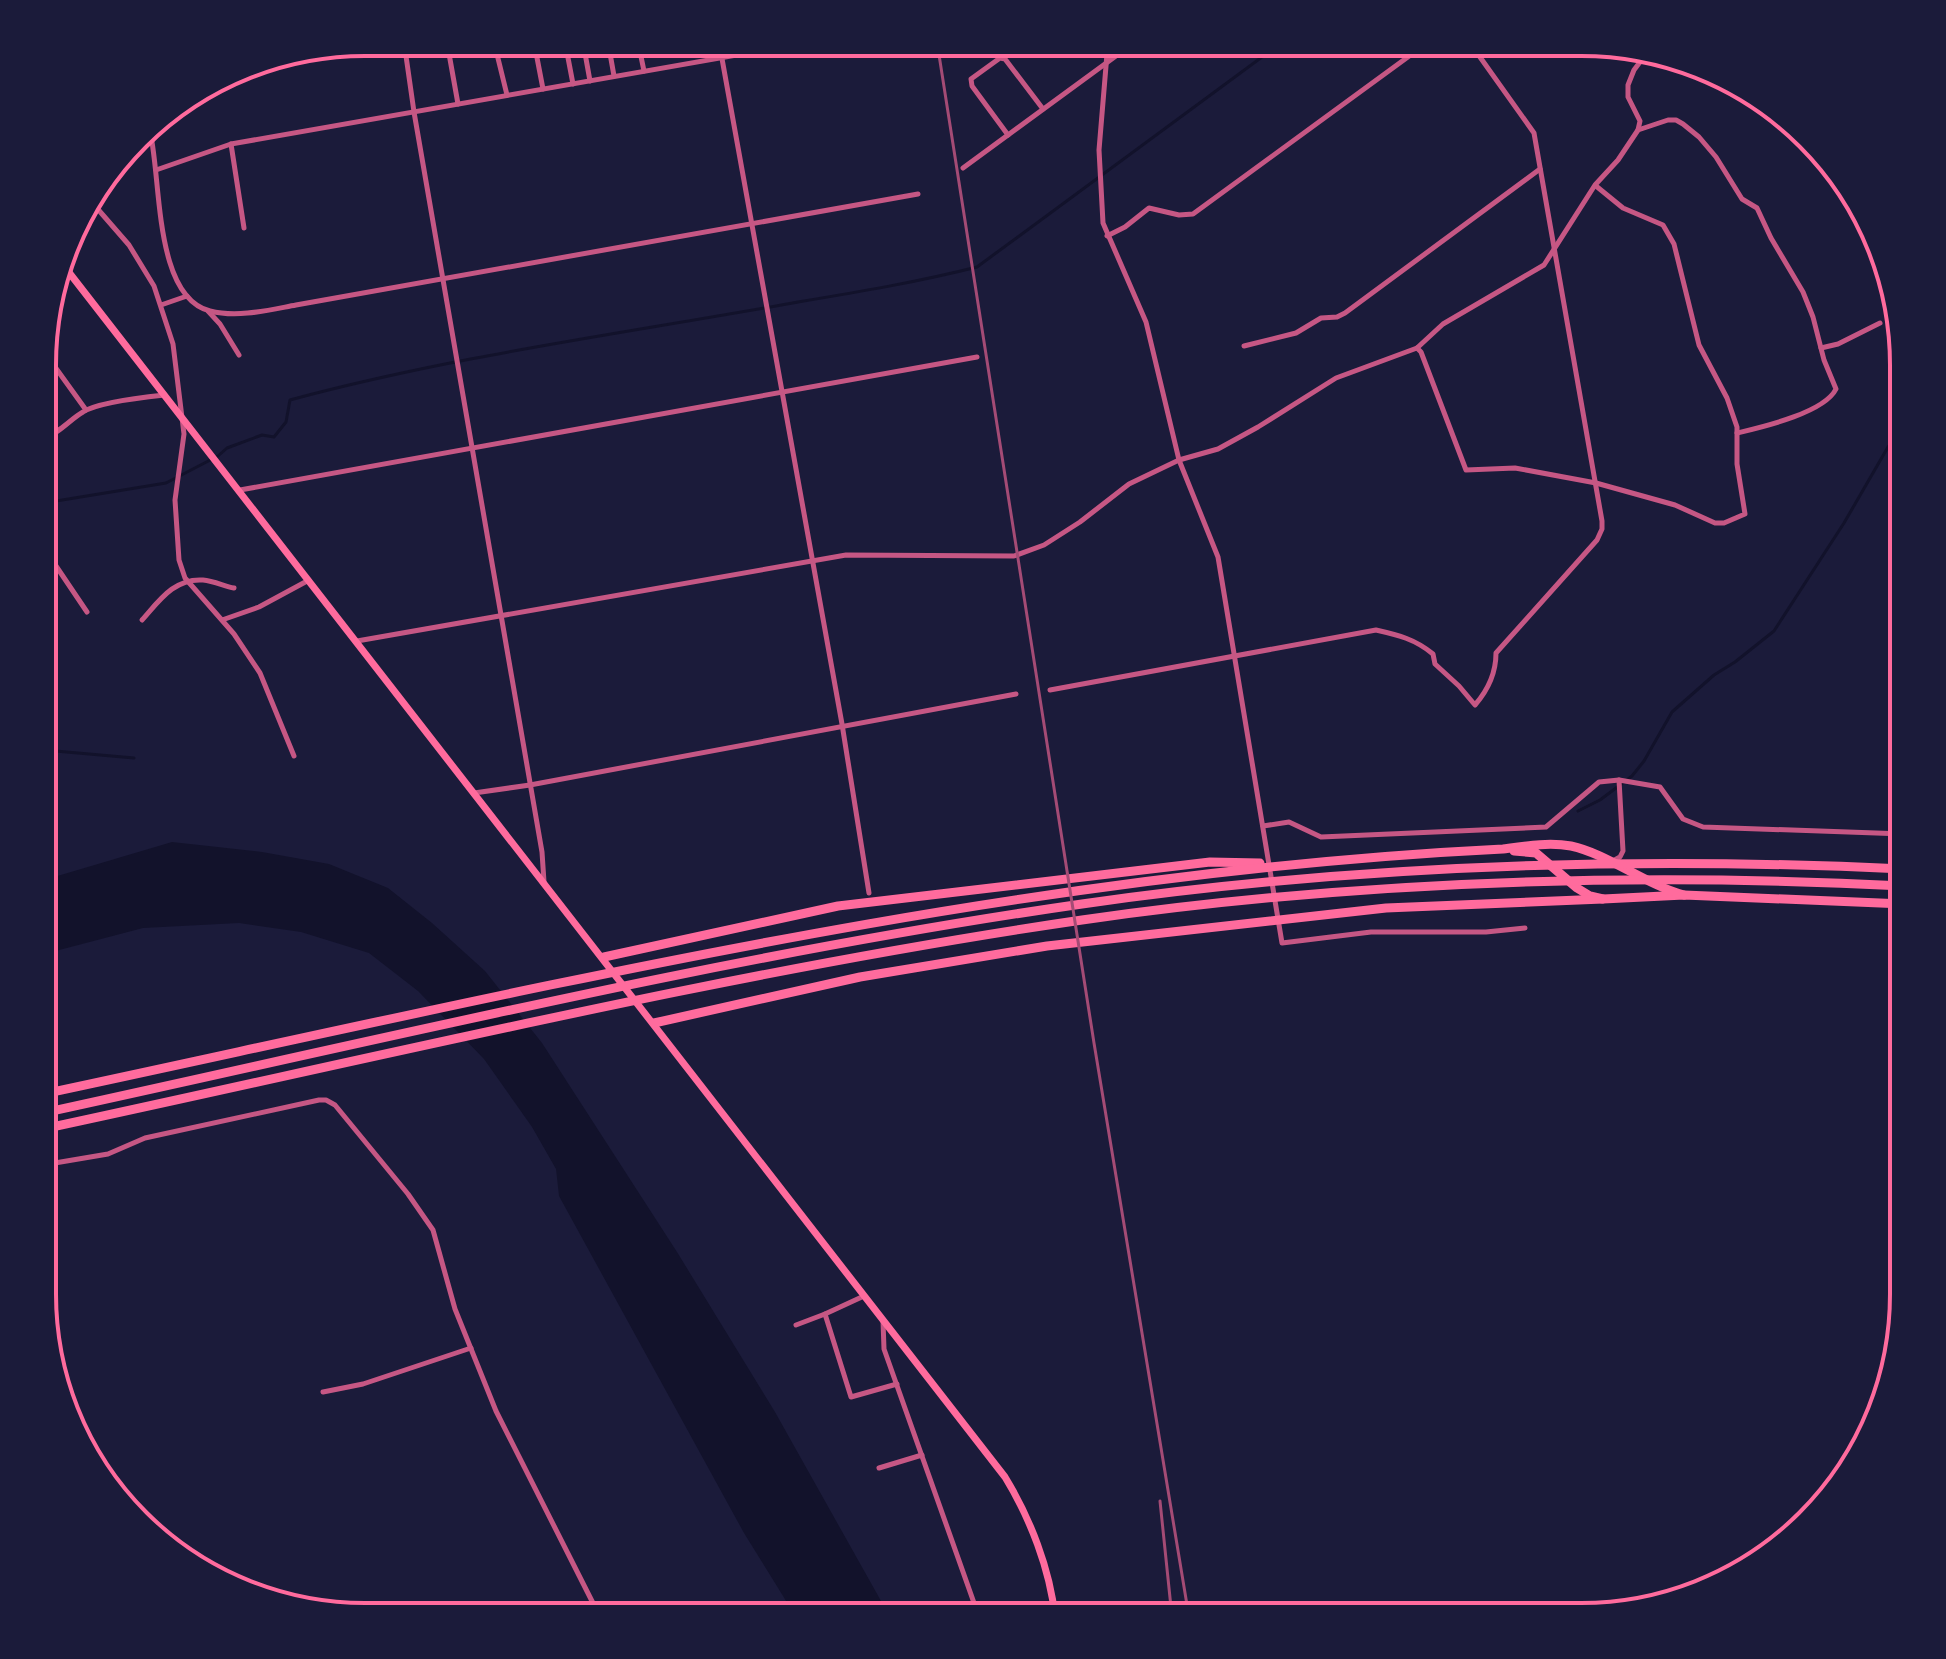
<svg xmlns="http://www.w3.org/2000/svg" width="1946" height="1659" font-family="Commissioner,sans-serif">
<rect width="100%" height="100%" fill="#1b1b3a"/>
<g fill="#12122b">
<polygon points="172,842 262,852 329,864 388,888 432,923 485,971 542,1043 677,1252 775,1412 890,1617 796,1617 744,1533 559,1196 556,1169 532,1127 484,1059 418,991 369,953 301,932 239,923 143,928 44,954 44,880"/>
<polygon points="1884,1393 1879,1418 1809,1523 1790,1535"/>
</g>
<g fill="none" stroke-linecap="round" stroke-linejoin="round">
<g stroke="#12122b" stroke-width="3">
<path d="M44,503L166,483L218,456L227,448L262,435L274,437L286,422L290,400C457,355 628,333 798,302C858,292 918,282 977,267L1281,43"/>
<polyline points="44,750 134,758"/>
<polyline points="1578,811 1600,800 1632,776 1644,761 1672,712 1714,675 1735,662 1774,631 1844,523 1888,447 1903,429"/>
</g>
<g stroke="#c65784" stroke-width="5">
<polyline points="404,42 414,112 542,852 544,882"/>
<polyline points="494,42 507,95"/>
<polyline points="534,42 543,89"/>
<polyline points="565,42 573,84"/>
<polyline points="583,42 590,81"/>
<polyline points="608,42 614,76"/>
<polyline points="638,42 644,71"/>
<polyline points="719,42 842,724 869,893"/>
<polyline points="1108,42 1099,150 1103,223 1146,322 1179,460 1218,557 1282,943 1371,932 1486,932 1525,928"/>
<polyline points="339,46 341,50"/>
<polyline points="448,48 458,104"/>
<path d="M149,127C162,173 152,296 210,311C238,318 269,310 296,305L918,194"/>
<path d="M1638,130L1668,120H1676L1683,124L1699,137L1716,157L1742,199L1757,208L1771,238L1803,292L1813,317L1824,360L1836,389C1824,413 1762,427 1737,433"/>
<polyline points="1008,135 972,86 971,79 1000,58 1005,59 1043,109"/>
<polyline points="231,144 244,228"/>
<polyline points="963,168 1135,42"/>
<polyline points="156,170 231,144 811,42"/>
<polyline points="89,199 129,245 154,286 173,344 184,434 175,500 179,560 185,578 234,634 260,673 294,756"/>
<polyline points="1107,236 1125,227 1149,208 1179,215 1193,214 1427,43"/>
<polyline points="161,305 187,296"/>
<polyline points="208,311 220,324 239,355"/>
<polyline points="1244,346 1296,333 1321,318 1337,317 1345,313 1540,169"/>
<polyline points="1417,348 1421,352 1466,470 1515,468 1596,483 1675,505 1715,523 1724,523 1745,514 1737,464 1737,427 1727,398 1699,345 1674,244 1663,225 1623,208 1596,186"/>
<polyline points="1821,348 1838,344 1880,323"/>
<polyline points="45,353 86,410"/>
<path d="M45,437C60,433 69,420 83,412C98,402 146,397 165,395"/>
<polyline points="240,490 977,357"/>
<polyline points="44,533 52,560 87,612"/>
<path d="M142,620C159,601 174,578 203,580C214,581 224,586 234,588"/>
<polyline points="222,620 259,607 309,580"/>
<polyline points="357,641 846,555 1014,556 1044,545 1080,522 1129,484 1179,460 1218,449 1258,427 1336,378 1417,348 1443,324 1544,265 1595,185 1618,160 1638,130 1640,121 1628,97 1628,85 1634,70 1646,54"/>
<path d="M1050,690L1376,630C1398,635 1415,639 1433,654L1435,664L1459,686L1475,705C1488,690 1496,673 1496,653L1597,540L1602,529V521L1534,133L1470,43"/>
<polyline points="474,793 530,785 1016,694"/>
<polyline points="1263,826 1289,822 1321,837 1546,827 1599,782 1619,780 1660,787 1683,819 1703,827 1904,834"/>
<polyline points="1611,862 1620,857 1623,851 1619,780"/>
<polyline points="43,1165 108,1154 145,1138 319,1100 326,1100 335,1105 408,1194 433,1230 455,1309 496,1411 600,1617"/>
<polyline points="825,1314 864,1296"/>
<polyline points="883,1321 884,1349 979,1617"/>
<polyline points="796,1325 825,1314 851,1397 897,1384"/>
<polyline points="323,1392 363,1384 471,1348"/>
<polyline points="879,1468 922,1455"/>
</g>
<path stroke="#ff6b9d" stroke-width="7" d="M64,266L1005,1477C1030,1518 1050,1569 1055,1617"/>
<g stroke="#ff6b9d" stroke-width="9">
<polyline points="1514,851 1536,853 1577,888 1590,896 1603,899 1684,895 1904,904"/>
<polyline points="604,957 838,906 1210,862 1260,863"/>
<polyline points="654,1023 860,977 1047,946 1386,908 1603,899"/>
<path d="M43,1094C526,991 1009,873 1503,849C1525,846 1549,842 1571,846C1608,854 1644,884 1684,895"/>
</g>
<g stroke="#ff6b9d" stroke-width="9">
<path d="M43,1113C388,1038 733,954 1082,904C1354,865 1630,856 1904,869"/>
<path d="M43,1129C388,1055 733,971 1082,920C1354,881 1630,872 1904,886"/>
</g>
<g stroke="#a44b75" stroke-width="3">
<polyline points="937,42 1094,1043 1189,1617"/>
<polyline points="1160,1501 1172,1617"/>
</g>
</g>
<path d="M0 0H1946V1659H0ZM365 56H1581A309 309 0 0 1 1890 365V1294A309 309 0 0 1 1581 1603H365A309 309 0 0 1 56 1294V365A309 309 0 0 1 365 56Z" fill="#1b1b3a" fill-rule="evenodd"/>
<path fill="none" stroke="#ff6b9d" stroke-width="4" d="M365 56H1581A309 309 0 0 1 1890 365V1294A309 309 0 0 1 1581 1603H365A309 309 0 0 1 56 1294V365A309 309 0 0 1 365 56Z"/>
</svg>
